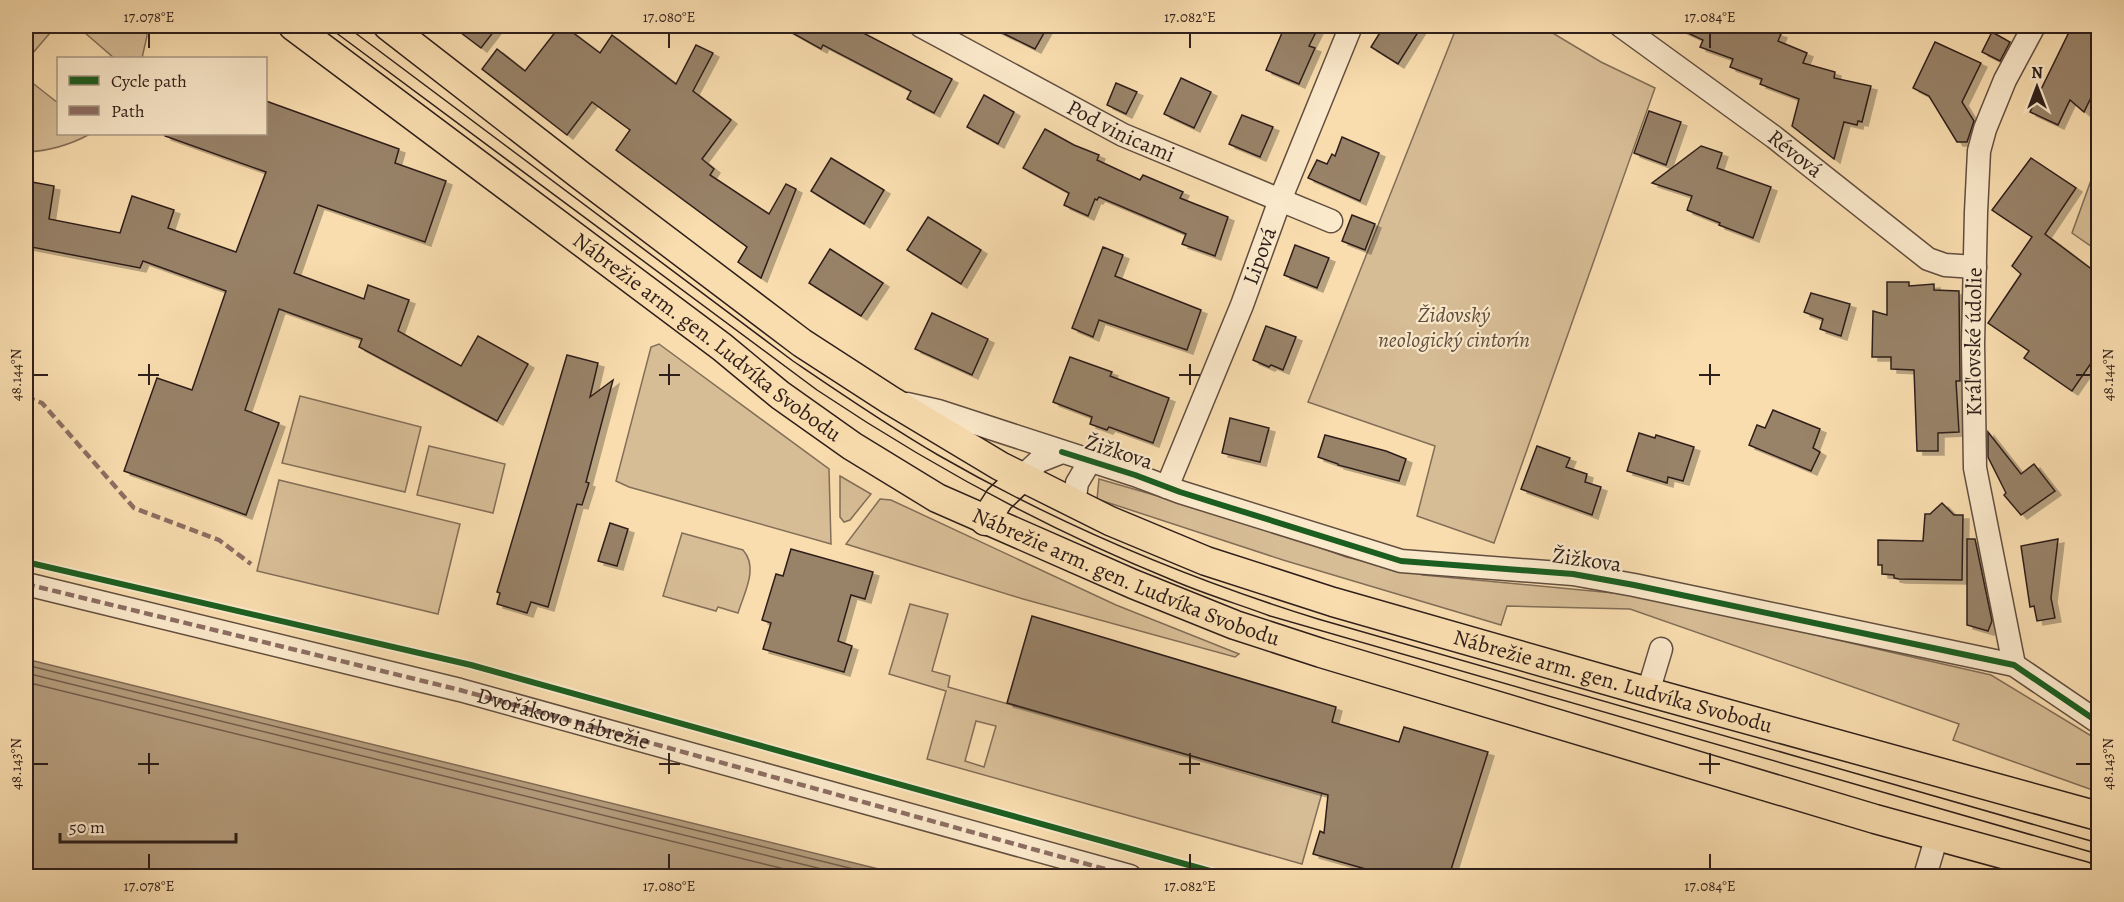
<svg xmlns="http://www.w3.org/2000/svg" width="2124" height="902" font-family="Alegreya,serif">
<defs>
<filter id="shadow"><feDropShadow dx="6" dy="4" stdDeviation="0" flood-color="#0004"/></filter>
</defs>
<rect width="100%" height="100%" fill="#f9ddaf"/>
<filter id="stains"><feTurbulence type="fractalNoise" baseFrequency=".00333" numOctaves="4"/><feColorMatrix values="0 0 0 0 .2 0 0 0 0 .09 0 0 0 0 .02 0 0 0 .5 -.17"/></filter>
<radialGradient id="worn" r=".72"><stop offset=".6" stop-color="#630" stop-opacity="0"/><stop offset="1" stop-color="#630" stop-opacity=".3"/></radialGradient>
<g fill="#d7bd96" stroke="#836e58" stroke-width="1.5" fill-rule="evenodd">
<polygon points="26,26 56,26 26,61"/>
<polygon points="77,26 146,26 147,36 142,58 114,58"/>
<polygon points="1457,26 1541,26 1601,62 1655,88 1494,543 1417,516 1435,446 1308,402"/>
<path d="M30,81L58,103V134H90C70,145 48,151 26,152V86Z"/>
<polygon points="2098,161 2098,251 2072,233"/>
<polygon points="659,344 829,469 831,544 629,487 616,481 651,347"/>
<polygon points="300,396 421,427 405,492 282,463"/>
<polygon points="429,446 505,464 493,513 417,495"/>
<polygon points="840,476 871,494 850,520 844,522 840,517"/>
<polygon points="1099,479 1261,526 1346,557 1423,575 1645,596 1991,675 2098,740 2098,792 1953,740 1959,724 1630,609 1507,606 1501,625 1283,560 1097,499"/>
<polygon points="279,480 460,524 438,614 257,571"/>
<polygon points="880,499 891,500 1116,605 1239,654 1235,657 1023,599 846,544"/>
<path d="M682,533L743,550C759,568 744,593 738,613L718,607L716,611L663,596Z"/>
<path d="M910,604L948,614L932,671L950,676L948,687L1322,793L1302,864L927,759L946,691L889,674ZM976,721L996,726L984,767L965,761Z"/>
</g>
<polygon fill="#b49c7c" stroke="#7f6a55" stroke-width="1.5" points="26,659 907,876 26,876"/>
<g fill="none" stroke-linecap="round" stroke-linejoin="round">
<g stroke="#725e4b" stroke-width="1.5">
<polyline points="26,665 882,876"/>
<polyline points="26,673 850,876"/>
<polyline points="26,682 813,876"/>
</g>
</g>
<g fill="#988267" stroke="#2f1f1a" stroke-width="1.5" filter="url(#shadow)">
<polygon points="452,26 498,26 481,48"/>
<polygon points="560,26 564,26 600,53 612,35 676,84 696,45 713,53 693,91 731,120 702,159 714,169 710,175 769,214 786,184 796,189 761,278 738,262 747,247 616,150 630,130 592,102 567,135 482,69 497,49 525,71"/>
<polygon points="780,26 850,26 952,79 934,113 907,99 911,91 823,45 821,49"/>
<polygon points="988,26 1048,26 1035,49"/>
<polygon points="1285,26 1319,26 1309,46 1315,48 1299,84 1266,70"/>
<polygon points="1384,26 1422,26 1398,64 1371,47"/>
<polygon points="1673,26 1759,26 1781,34 1778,41 1807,53 1803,63 1835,72 1834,78 1871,86 1862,122 1858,121 1857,125 1844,122 1834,159 1792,126 1799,99 1760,84 1762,79 1730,67 1733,59 1700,47 1703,40"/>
<polygon points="2072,26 2098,26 2098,83 2084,112 2070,100 2058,125 2030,112"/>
<polygon points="1992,32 2010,42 2000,61 1982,52"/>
<polygon points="1935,42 1981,63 1962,102 1974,121 1967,142 1957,142 1929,96 1913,88"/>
<polygon points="1181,78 1211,92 1194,128 1164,114"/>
<polygon points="1116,83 1137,92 1126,114 1107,105"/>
<polygon points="984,95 1014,112 998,144 967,127"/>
<polygon points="266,101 399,149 395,163 446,181 425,242 318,205 294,273 364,299 368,285 409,300 398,331 461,366 478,336 528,364 497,421 359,347 362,339 279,309 245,410 279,423 246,515 124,471 157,378 192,390 226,291 143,261 140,268 26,246 26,181 54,186 49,219 120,233 132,196 174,210 168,228 236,252 266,172 165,136 165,134 266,134"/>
<polygon points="1649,111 1681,122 1666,165 1634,153"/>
<polygon points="1242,115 1273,127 1260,157 1229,144"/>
<polygon points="1045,129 1074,145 1099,155 1097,160 1140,180 1143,175 1183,192 1180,198 1228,217 1215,256 1182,244 1186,234 1099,197 1097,200 1095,199 1088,216 1064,205 1069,193 1023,168"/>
<polygon points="1342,137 1379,153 1360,201 1308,178 1317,160 1327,164 1332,154 1335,156"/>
<polygon points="1701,146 1722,153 1717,168 1771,187 1753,238 1719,225 1720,223 1687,210 1692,196 1652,183"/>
<polygon points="831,158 884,190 864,224 811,191"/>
<polygon points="2031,158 2076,188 2045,234 2098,274 2098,353 2072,391 2024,358 2029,351 1988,323 2021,274 2012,266 2032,237 1992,210"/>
<polygon points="1352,215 1375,224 1365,250 1342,241"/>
<polygon points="928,217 981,250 961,284 907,250"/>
<polygon points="1295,245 1329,258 1317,288 1284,275"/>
<polygon points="1103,247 1123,255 1115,276 1201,310 1187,350 1099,320 1093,337 1072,328"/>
<polygon points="830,249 883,283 861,316 809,283"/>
<polygon points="1887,282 1909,282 1909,286 1934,284 1934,290 1959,291 1960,381 1956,381 1959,432 1938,433 1938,451 1917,451 1914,370 1891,369 1891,357 1872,357 1873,311 1887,315"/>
<polygon points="1811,293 1850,304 1841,336 1820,329 1823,319 1804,312"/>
<polygon points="932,313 988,339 972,375 915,349"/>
<polygon points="1266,326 1296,337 1283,370 1271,365 1269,367 1253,360"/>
<polygon points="567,355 598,363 590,397 613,380 586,482 589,483 582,505 577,504 548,607 531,602 527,613 497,604 500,593 497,592"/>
<polygon points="1070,357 1112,372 1110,376 1169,398 1153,443 1109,427 1107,430 1090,424 1092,417 1053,402"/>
<polygon points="1773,410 1820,429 1813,448 1820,452 1811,471 1749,445 1757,425 1765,428"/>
<polygon points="1230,418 1269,428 1260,462 1222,453"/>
<polygon points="1988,432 2021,474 2034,464 2055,491 2021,515 2004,495 2006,493 1988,457"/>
<polygon points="1639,433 1655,438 1656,435 1694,447 1683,481 1668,477 1667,483 1627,471"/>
<polygon points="1325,435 1386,451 1406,459 1399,481 1338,465 1338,464 1318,457"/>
<polygon points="1537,446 1570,458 1566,467 1587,474 1585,482 1601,487 1592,515 1521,489"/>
<polygon points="1942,503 1954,515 1963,515 1962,580 1899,579 1894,578 1894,575 1882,574 1882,565 1878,565 1878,540 1923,541 1925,514 1930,514"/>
<polygon points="610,523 628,529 617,566 598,561"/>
<polygon points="1967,539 1975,539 1992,621 1988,631 1967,625"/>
<polygon points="2058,539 2051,598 2055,618 2037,621 2034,606 2030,607 2021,546"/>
<polygon points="791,549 873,572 865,599 851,595 838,641 852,646 844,672 763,649 771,623 762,620 776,574 783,576"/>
<polygon points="1032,616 1336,707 1332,722 1399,742 1404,727 1488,752 1449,876 1390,876 1313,854 1320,831 1324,833 1328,795 1007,703"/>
</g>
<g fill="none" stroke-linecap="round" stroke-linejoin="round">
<g stroke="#624e3f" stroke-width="25">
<g id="minor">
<path id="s1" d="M921,26L1123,135L1331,221"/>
<path id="s2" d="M1621,26L1774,137L1928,259L1945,265L1975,267"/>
<polyline points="907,404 938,411 1135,475 1180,492 1401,561 1573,574 1634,585 2014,665 2098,722"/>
<polyline points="1022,477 1039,461 1062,452"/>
<path id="s3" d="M1167,487L1242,305L1280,200L1351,26"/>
<polyline points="1074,503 1077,483 1090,461"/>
<polyline points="26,584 460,690 1130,876"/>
<path id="s4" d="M2014,665L1975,468L1973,344L1976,212L1979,151L1985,129L2005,80L2034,26"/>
<polyline points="1648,692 1661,649"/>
<polyline points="1925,876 1937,836"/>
</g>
</g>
<g stroke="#2f1f1a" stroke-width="31">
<g id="major">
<path id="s5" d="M293,26L722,347L780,395L852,446L937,498L1133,584L1235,625L1321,653L1875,819L2083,876"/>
<path id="s6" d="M388,26L580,175L802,343L890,400L1000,466L1110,521L1206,561L1333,602L1648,692L2098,816"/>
<polyline points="985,521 999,499 1022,477"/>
</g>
</g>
<use href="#minor" stroke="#fbe9cb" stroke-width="22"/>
<use href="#major" stroke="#f9ddaf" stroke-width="28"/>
<g stroke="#2f1f1a" stroke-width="1.5">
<path d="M327,26L817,390C929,465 1047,529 1172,580C1204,594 1238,604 1270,616L2098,854"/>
<path d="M346,26L793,361C840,393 888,426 938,455C1058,524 1186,578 1318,619L2098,843"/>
</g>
<g stroke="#8d6e63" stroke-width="4.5" stroke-dasharray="9 4.5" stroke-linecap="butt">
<polyline points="26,397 42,403 134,508 219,540 251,564"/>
<path id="s7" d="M26,584L460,690L1130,876"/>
</g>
<g stroke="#fbe9cb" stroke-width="10">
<g id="cycleway">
<polyline points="1062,452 1135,475 1180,492 1401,561 1573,574 1634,585 2014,665 2098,722"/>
<polyline points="26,562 471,665 1228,876"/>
</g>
</g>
<use href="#cycleway" stroke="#1b5e20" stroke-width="6"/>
</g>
<path fill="none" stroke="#2f1f1a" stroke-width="2" d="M149,33V48M669,33V48M1190,33V48M1710,33V48M149,364V385M669,364V385M1190,364V385M1710,364V385M33,375H48M138,375H159M659,375H680M1179,375H1200M1699,375H1720M2076,375H2091M149,753V774M669,753V774M1190,753V774M1710,753V774M33,764H48M138,764H159M659,764H680M1179,764H1200M1699,764H1720M2076,764H2091M149,854V869M669,854V869M1190,854V869M1710,854V869"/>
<g text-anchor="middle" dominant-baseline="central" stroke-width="4.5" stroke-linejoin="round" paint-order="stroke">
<g font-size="22" fill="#2f1f1a" stroke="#fbe9cb">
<text stroke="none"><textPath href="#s1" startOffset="226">Pod vinicami</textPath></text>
<text stroke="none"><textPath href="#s2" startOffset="216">Révová</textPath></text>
<text stroke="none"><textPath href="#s3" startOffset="249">Lipová</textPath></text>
<text stroke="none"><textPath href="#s5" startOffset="518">Nábrežie arm. gen. Ludvíka Svobodu</textPath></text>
<text stroke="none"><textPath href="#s4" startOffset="327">Kráľovské údolie</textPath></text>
<text transform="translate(1119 452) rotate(18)">Žižkova</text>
<text transform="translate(1587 560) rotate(8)">Žižkova</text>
<text stroke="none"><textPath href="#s5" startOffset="1004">Nábrežie arm. gen. Ludvíka Svobodu</textPath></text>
<text stroke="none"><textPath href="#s6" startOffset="1406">Nábrežie arm. gen. Ludvíka Svobodu</textPath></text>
<text stroke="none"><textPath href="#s7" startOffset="554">Dvořákovo nábrežie</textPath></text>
</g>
<g font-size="22" font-style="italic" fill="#614e3f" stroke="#fbe9cb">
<text x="1454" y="315">Židovský<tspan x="1454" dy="25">neologický cintorín</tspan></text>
</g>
</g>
<rect width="2124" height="902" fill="none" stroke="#f9ddaf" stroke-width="66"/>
<rect x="57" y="57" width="210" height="78" fill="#fbe9cb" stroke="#a99884" stroke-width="1.5"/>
<rect x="69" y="76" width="30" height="9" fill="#1b5e20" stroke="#a99884" stroke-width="1.5"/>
<text x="111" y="87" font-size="18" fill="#2f1f1a">Cycle path</text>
<rect x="69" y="106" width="30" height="9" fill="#8d6e63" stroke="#a99884" stroke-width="1.5"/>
<text x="111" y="117" font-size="18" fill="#2f1f1a">Path</text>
<g transform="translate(2037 87)" stroke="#fbe9cb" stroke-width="4.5" paint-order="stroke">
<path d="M0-4.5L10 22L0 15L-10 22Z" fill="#2f1f1a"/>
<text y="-9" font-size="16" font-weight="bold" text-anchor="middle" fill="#2f1f1a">N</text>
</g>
<path d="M60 833v9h176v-9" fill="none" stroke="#2f1f1a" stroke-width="3"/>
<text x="69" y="833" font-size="18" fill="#2f1f1a" stroke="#fbe9cb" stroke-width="4.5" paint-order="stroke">50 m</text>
<rect x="33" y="33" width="2058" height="836" fill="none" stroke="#2f1f1a" stroke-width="2"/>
<g font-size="15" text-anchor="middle" fill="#2f1f1a">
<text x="149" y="22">17.078°E</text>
<text x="669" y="22">17.080°E</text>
<text x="1190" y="22">17.082°E</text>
<text x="1710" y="22">17.084°E</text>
<text transform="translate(16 375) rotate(-90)" y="5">48.144°N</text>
<text transform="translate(2108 375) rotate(-90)" y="5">48.144°N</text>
<text transform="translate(16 764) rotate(-90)" y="5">48.143°N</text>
<text transform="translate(2108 764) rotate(-90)" y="5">48.143°N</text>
<text x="149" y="891">17.078°E</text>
<text x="669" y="891">17.080°E</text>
<text x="1190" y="891">17.082°E</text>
<text x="1710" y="891">17.084°E</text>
</g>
<rect width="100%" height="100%" filter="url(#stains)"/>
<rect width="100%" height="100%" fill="url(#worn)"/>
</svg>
